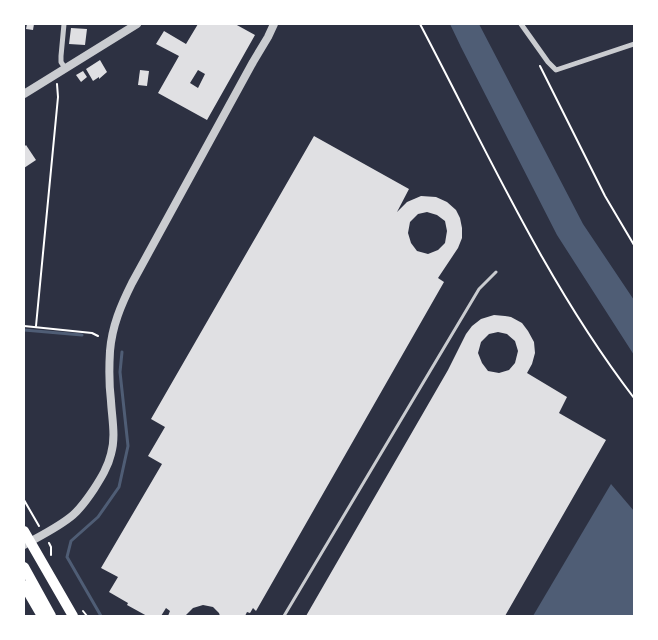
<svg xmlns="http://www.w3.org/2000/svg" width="658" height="640" font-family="Lato,sans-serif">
<rect width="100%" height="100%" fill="#2d3142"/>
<g fill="#4f5d75">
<polygon points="450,24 479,24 583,224 634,300 634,355 557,235 461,47"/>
<polygon points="611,484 634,511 634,616 533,616"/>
</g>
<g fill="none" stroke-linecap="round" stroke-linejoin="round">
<g stroke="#4f5d75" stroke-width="3">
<polyline points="24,330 82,335"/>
<polyline points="101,616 67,557 71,541 98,517 119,487 128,446 120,372 122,352"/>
</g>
</g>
<g fill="#e0e0e3" fill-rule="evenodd">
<polygon points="27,24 34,24 33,30 26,29"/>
<path d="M198,24H235L255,35L207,120L158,93L179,56L156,44L164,31L186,44ZM198,70L205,74L198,88L190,83Z"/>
<polygon points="71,28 87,29 85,45 69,44"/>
<polygon points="100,60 107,72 99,79 99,77 93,81 86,69"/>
<polygon points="140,70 149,71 147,86 138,85"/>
<polygon points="83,71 87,77 81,82 76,75"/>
<path d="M314,136L409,189L397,212L407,202L421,196L436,197L447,202L456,210L460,218L462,228V238L458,248L438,278L444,282L256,611L253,608L250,613L247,612L245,616H220L219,613L213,607L203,605L193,608L185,616H168L170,611L166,608L161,616H147L127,605L128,603L109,592L118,577L101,568L162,464L148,456L165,427L151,419ZM427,212L437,215L445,221L447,231L445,243L438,250L428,254L417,251L411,243L408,233L410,222L418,214Z"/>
<polygon points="26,145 36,160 24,168 24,147"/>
<path d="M494,315L505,316L511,317L522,323L528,331L534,342L535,353L532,364L527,373L567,397L559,413L606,440L505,616H306L448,370L466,334L472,326L481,319ZM498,332L507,334L515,341L518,351L515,363L509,370L499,373L488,371L482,363L478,353L481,342L489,334Z"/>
</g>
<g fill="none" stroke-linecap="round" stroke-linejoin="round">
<g stroke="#fff" stroke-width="2">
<path d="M420,24C487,151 546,283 634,398"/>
<polyline points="540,66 605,196 634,245"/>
<polyline points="24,326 92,333 98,336"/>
<polyline points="36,326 58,97 57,84"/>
<polyline points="24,500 39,526"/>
<polyline points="49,543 51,547 51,555"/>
<polyline points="83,611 87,616"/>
</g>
<polyline stroke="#caccd0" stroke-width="3" points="284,616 479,289 496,272"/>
<g stroke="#caccd0" stroke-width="5">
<polyline points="64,24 61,56 61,62 65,68"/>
<polyline points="521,24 548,62 556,70 634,44"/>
</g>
<g stroke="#caccd0" stroke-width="8">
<polyline points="24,94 137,24"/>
<path d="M24,545C40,536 59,527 73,515C81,508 88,498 94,489C101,478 108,467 111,454C116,437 112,419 111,401C109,385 109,368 110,351C112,326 121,305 132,283L253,62L268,37L274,24"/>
</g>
<g stroke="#fff" stroke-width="10">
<polyline points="24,531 73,616"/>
<polyline points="24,567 51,616"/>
<polyline points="24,585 42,616"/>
</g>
</g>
<rect width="658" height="640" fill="none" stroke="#ffffff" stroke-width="50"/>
</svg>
